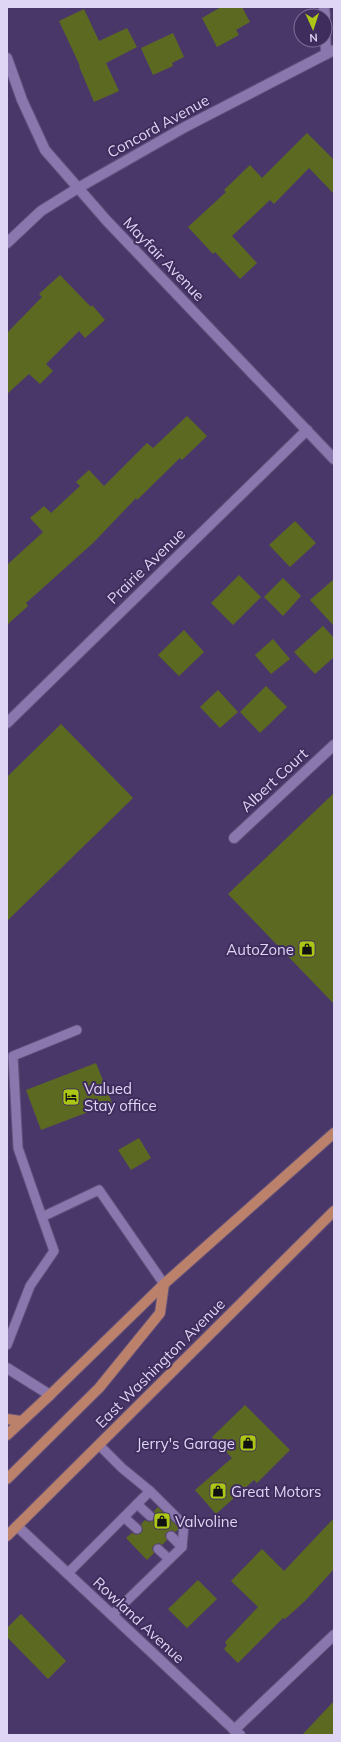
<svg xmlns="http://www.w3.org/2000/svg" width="341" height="1742" font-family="Mulish,sans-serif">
<rect width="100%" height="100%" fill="#4a3769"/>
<g fill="#5c6a21">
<polygon points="221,7 242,7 250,22 236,30 239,35 217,47 202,18"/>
<polygon points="84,9 99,41 127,28 137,47 106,63 119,91 94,102 79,66 80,66 59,21"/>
<polygon points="173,33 184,57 172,63 173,66 153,75 141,48"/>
<polygon points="307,133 334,160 334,194 309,168 274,204 270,200 232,236 257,263 240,279 215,252 213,254 188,227 226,192 224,190 250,165 262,178"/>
<polygon points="60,275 91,307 92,305 105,320 85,338 79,331 46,364 53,371 40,384 29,374 7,394 7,333 42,297 39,294"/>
<polygon points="187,416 207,436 182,460 180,458 137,500 136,498 93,543 26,603 28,606 7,625 7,565 43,532 30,518 44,506 51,513 80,486 76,482 89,470 104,486 147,443 153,448"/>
<polygon points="295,521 316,543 290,567 269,545"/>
<polygon points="239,575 261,597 233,625 211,603"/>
<polygon points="283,578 301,596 283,616 264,597"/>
<polygon points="334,579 334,626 310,600"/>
<polygon points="323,626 334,638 334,657 315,674 294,652"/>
<polygon points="184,630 204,652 179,676 158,655"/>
<polygon points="273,639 290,659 271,674 255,655"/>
<polygon points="266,686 287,707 260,733 240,712"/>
<polygon points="218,690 238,712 220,728 200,707"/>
<polygon points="61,724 133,798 7,921 7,777"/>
<polygon points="334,793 334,1004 228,894"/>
<polygon points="96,1063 112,1103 41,1130 26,1090"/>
<polygon points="139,1138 151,1158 131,1170 118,1150"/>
<polygon points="245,1405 290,1450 257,1483 254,1480 216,1514 195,1490 232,1458 212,1437"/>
<polygon points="158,1507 178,1527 178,1530 175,1532 172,1530 167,1532 165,1535 167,1540 162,1545 159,1543 154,1545 152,1548 154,1553 147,1560 126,1538 132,1533 136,1535 141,1533 143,1530 141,1524 145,1520 149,1522 154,1520 156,1517 154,1511"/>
<polygon points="334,1518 334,1569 305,1601 285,1619 283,1618 238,1663 224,1649 227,1645 225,1642 258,1607 231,1581 262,1549 284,1571"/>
<polygon points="198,1580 217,1599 187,1628 168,1609"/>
<polygon points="21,1614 66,1661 48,1679 7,1637 7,1628"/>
<polygon points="334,1701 334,1735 302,1735"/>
</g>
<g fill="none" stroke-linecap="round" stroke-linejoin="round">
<g stroke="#61517b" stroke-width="11">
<g id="service">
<polyline points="42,1217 18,1148 13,1056 77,1030"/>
<polyline points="7,1345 30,1286 54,1251 42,1217 99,1190 164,1284"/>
<polyline points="137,1504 150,1516"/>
<polyline points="124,1517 137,1529"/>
<polyline points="171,1536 182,1547"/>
<polyline points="158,1549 169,1559"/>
<polyline points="68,1573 150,1491 122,1468 99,1445"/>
<polyline points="112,1615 182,1547 184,1525 150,1491"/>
</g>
</g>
<g stroke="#61517b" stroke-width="12">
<g id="minor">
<polyline points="324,7 325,16"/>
<polyline points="325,29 326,54"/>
<polyline points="7,58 22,100 45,150 107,221 334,459"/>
<polyline points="7,243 41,211 78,188 185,127 334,50"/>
<polyline points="7,723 307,430"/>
<polyline points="234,838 334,745"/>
<polyline points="17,1526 240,1735"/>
<polyline points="234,1730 334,1635"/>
</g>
</g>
<g stroke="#61517b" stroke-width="12">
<polyline id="tertiary" points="7,1368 50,1395"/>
</g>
<g stroke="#61517b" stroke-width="12">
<g id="primary">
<polyline points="7,1419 21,1421"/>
<polyline points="7,1435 50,1395 164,1284 334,1133"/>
<polyline points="7,1479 99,1388 160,1313 164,1284"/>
<polyline points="7,1536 334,1211"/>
</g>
</g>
<use href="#service" stroke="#8977ae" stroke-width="9"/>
<use href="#minor" stroke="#8977ae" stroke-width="10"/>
<use href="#tertiary" stroke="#8977ae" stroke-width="10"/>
<use href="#primary" stroke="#bb816a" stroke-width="10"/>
</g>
<defs>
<g id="shop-square" transform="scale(0.9)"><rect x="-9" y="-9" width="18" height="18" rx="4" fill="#abc614" stroke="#3f2d5e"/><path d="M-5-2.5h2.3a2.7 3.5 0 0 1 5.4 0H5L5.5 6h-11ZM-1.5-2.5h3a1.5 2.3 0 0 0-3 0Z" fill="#111"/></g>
<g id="hotel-square" transform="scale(0.9)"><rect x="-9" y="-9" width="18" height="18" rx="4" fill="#abc614" stroke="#3f2d5e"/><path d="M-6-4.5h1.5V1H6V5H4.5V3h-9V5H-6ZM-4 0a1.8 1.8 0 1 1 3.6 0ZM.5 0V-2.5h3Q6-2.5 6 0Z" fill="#111"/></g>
</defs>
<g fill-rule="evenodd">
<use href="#shop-square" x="307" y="949"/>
<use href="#hotel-square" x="71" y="1097"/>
<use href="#shop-square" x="248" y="1443"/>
<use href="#shop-square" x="218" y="1491"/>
<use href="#shop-square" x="162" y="1521"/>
</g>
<g text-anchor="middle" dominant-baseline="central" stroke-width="4" stroke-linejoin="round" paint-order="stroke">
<g font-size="15" fill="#dfd5f4" stroke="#3f2d5e">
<text transform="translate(158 126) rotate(-29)">Concord Avenue</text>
<text transform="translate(164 259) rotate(46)">Mayfair Avenue</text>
<text transform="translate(146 566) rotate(-44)">Prairie Avenue</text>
<text transform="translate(274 780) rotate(-43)">Albert Court</text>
<text transform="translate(160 1363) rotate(-45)">East Washington Avenue</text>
<text transform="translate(139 1620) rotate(43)">Rowland Avenue</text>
</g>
<g font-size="15" fill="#dfd5f4" stroke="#3f2d5e" text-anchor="start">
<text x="294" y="949" text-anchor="end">AutoZone</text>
<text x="84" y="1088">Valued<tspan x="84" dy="17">Stay office</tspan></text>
<text x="235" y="1443" text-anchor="end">Jerry's Garage</text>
<text x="231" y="1491">Great Motors</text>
<text x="175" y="1521">Valvoline</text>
</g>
</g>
<rect width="341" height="1742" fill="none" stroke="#dfd5f4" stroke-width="16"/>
<g transform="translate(313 28) rotate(177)"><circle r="19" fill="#3f2d5e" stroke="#7f709a"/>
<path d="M0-3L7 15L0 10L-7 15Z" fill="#abc614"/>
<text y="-6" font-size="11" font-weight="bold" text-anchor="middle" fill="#dfd5f4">N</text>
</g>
</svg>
